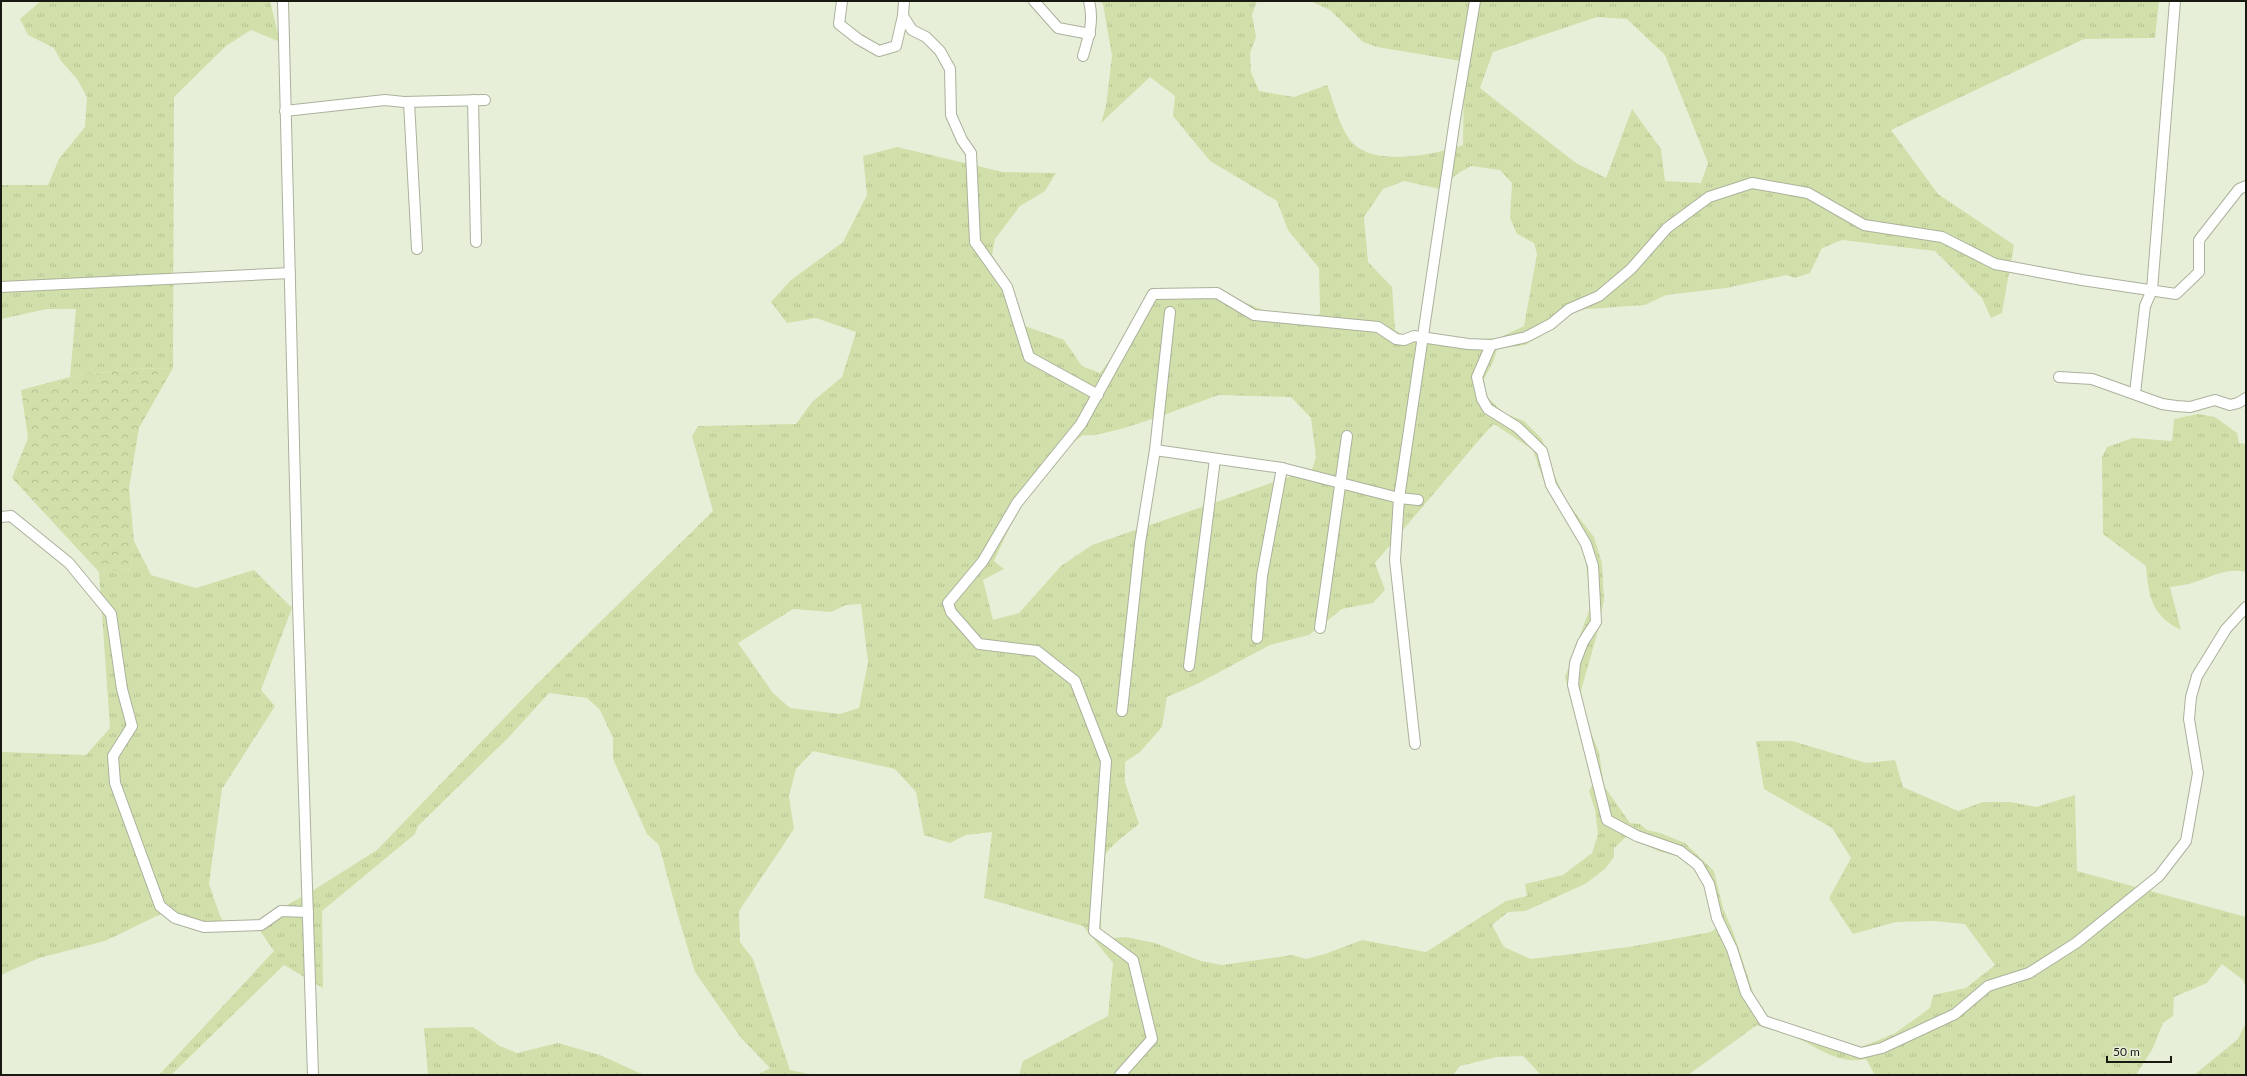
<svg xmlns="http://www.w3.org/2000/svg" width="2247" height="1076" font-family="Lato,sans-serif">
<defs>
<pattern id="grass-tufts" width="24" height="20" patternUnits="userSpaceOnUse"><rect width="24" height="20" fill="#d1e0aa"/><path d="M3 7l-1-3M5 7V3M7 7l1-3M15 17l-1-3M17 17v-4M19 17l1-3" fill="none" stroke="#b3c091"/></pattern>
<pattern id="forest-crowns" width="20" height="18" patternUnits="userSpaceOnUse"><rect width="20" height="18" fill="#d1e0aa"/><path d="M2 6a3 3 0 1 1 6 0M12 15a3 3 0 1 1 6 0" fill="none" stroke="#b3c091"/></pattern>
</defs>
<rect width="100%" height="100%" fill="#e8efd9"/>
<g fill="url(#grass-tufts)" fill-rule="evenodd">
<polygon points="41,1 270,1 280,42 251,30 226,46 174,97 173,368 128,369 70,377 76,309 47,309 1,319 1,185 48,185 59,159 85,127 87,97 77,79 61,61 54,48 28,35 20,19"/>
<path d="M1099,1H1257L1252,15L1256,37L1250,53L1251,72L1259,91L1294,97L1327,85C1334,102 1338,122 1348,137C1367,169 1434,155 1463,145L1464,69L1461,61L1377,47L1363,42L1330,10L1310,1H2159L2155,38L2084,39L1891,130L1938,194L2014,245L2002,313L1991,318L1982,298L1935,251L1842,240L1822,248L1810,273L1795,278L1787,275L1726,288L1666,295L1645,305L1575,310L1541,336L1525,345L1497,349L1494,360L1484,379L1486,396L1504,413L1524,421L1542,439L1553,472L1567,502L1594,537L1602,563L1604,600L1596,638L1580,694L1587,723L1599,752L1604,786L1630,823L1640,824L1647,830L1660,833L1685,843L1714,871L1723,908L1734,934L1758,1007L1772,1020L1858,1048L1894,1034L1930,1008L1933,995L1966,988L1995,965L1965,924L1933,921L1896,922L1853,934L1829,898L1851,858L1832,828L1764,789L1756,741H1792L1866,763L1895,760L1903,787L1958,811L1983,802H2010L2036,807L2075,795L2077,871L2246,917V988L2243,980L2222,964L2207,983L2174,997L2173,1016L2163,1023L2153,1048L2136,1075H1875L1866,1059C1840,1065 1820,1049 1799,1039C1786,1033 1770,1030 1757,1025L1688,1075H1541L1523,1056L1497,1057L1460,1066L1453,1075H1019L1023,1061L1108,1016L1113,963L1083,926L984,898L992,832L966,835L950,843L924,835L916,792L895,769L813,751L796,769L789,796L794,829L739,911L740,942L753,959L790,1070L814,1075H757L770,1068L741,1038L695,972L678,916L659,845L647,834L613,759V738L600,710L587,698L549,693L509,737L418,826L415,834L322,911L323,988L284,965L171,1075H159L274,951L258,928L200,931L161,914L105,941L39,958L1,975V752L86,755L110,728L99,572L130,569L134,541L151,575L196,588L254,570L292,608L261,690L275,706L222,789L209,884L219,913L223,921L259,920L309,893L377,850L537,684L713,511L692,436L698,426L796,424L812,402L842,377L856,332L816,318L787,323L771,302L791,280L843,242L867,195L863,156L897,147L1003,172L1056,173L1045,191L1020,206L995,239L992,255L1011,284L1025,326L1064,340L1082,366L1100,373L1117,351L1134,318L1153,288H1210L1265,311L1317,316L1320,313L1319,268L1288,230L1277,201L1210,161L1173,116L1175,96L1150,77L1101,123L1106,106L1112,56L1103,4ZM1597,17L1627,19L1665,55L1708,163L1701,183L1665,181L1661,149L1632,109L1606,178L1576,163L1480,88L1493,52ZM1471,166L1500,170L1512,183L1510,218L1517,234L1534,243L1537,254L1524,326L1499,338L1461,340L1420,331L1402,335L1395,330L1392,287L1368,262L1364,217L1383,189L1404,181L1440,189L1457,174ZM1219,395L1291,397L1311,418L1316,457L1312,469L1092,545L1061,566L1019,613L993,620L983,580L1004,569L994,561L1019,507L1066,448L1083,435C1106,439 1192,404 1219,395ZM1494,424L1533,450L1546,488L1584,546L1591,605L1565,677L1593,784L1589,791L1595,810L1598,834L1592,853L1563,875L1525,884L1527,896L1506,901L1426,952L1362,940L1325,954L1306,959L1293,955L1222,965L1201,961L1155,943L1126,937L1110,938L1101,929C1102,913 1096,870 1103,858C1110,845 1127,834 1139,824L1125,782V762L1140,752L1162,727L1167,697L1197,684L1270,645L1309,635L1342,609L1373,603L1385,590L1375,563L1485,433ZM861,604L868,662L859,708L840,714L790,708L773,693L738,643L793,609L831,612L846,605ZM1626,837L1661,852L1683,857L1702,877L1717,927L1711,932L1629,947L1531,959L1504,947L1492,925L1508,912L1525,911L1585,884L1605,869L1614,857V848Z"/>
<path d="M2198,414L2215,417L2237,433L2239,443L2246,444V572C2226,567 2210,578 2192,583C2185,585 2177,586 2170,587L2181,630C2151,615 2149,597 2146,566L2103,534L2102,457L2107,447L2133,438L2172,441L2174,419Z"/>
<polygon points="2246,1022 2246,1075 2194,1075 2238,1039"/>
<polygon points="473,1027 500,1046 517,1053 558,1043 600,1055 644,1075 428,1075 424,1028"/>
</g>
<polygon fill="url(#forest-crowns)" points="173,368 139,428 129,488 134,541 130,569 99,572 12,478 28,438 21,390 70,377 128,369"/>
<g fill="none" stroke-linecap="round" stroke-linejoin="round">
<g stroke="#abb19c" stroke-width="12">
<g id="minor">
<polyline points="283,1 298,605 313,1075"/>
<polyline points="842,1 839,24 858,39 879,51 896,46 903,16"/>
<polyline points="904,1 903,16 912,30 926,37 940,51 950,69 951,115 962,140 971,153 975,242 1007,287 1029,357 1098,395"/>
<polyline points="1034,1 1058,28 1090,34"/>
<path d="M1083,56C1089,36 1094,21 1089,1"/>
<polyline points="473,100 476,242"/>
<polyline points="409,102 417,249"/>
<polyline points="285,111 385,100 404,102 485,100"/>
<polyline points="1,287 290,273"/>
<polyline points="1491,345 1477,377 1482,399 1488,409 1517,427 1542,451 1551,485 1586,544 1593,566 1596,622 1583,642 1575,663 1573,685 1607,820 1637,836 1680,851 1698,865 1709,884 1717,918 1732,949 1746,993 1764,1021 1861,1053 1882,1048 1955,1014 1988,986 2029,973 2076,943 2159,876 2186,841 2198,773 2189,719 2191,697 2197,676 2226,629 2246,607"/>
<polyline points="2059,377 2092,379 2162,404 2176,406 2190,407 2215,400 2230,405 2238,403 2246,398"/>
<polyline points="2135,393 2145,306 2152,290 2175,1"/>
<polyline points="1155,450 1282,468 1399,498 1418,500"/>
<polyline points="1,517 11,516 69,563 111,614 122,689 132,726 113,756 115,783 160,906 175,918 204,927 261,925 281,911 308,912"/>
<polyline points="1320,628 1347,436"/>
<polyline points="1257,638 1262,576 1282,468"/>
<polyline points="1189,666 1215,459"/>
<polyline points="1122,711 1140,543 1155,450 1170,312"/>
<polyline points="1415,744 1395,560 1399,498 1455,119 1475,1"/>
<polyline points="1120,1075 1152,1039 1133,960 1094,931 1106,761 1075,681 1037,651 979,644 951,612 948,603 983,561 1017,503 1081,424 1153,294 1217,293 1254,315 1378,327 1396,339 1404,340 1414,336 1468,344 1491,345 1526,337 1551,324 1569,309 1599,296 1631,269 1667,228 1709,197 1752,183 1808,193 1864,225 1942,237 1995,264 2082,280 2176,294 2199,272 2199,240 2239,189 2246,186"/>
</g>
</g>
<use href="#minor" stroke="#fff" stroke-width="10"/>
</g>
<rect width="2247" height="1076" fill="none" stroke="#181a12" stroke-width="4"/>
<path d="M2107 1056v6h64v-6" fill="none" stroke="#181a12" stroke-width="2"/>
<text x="2113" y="1056" font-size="12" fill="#181a12" stroke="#e8efd9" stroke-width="3" paint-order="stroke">50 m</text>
</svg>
